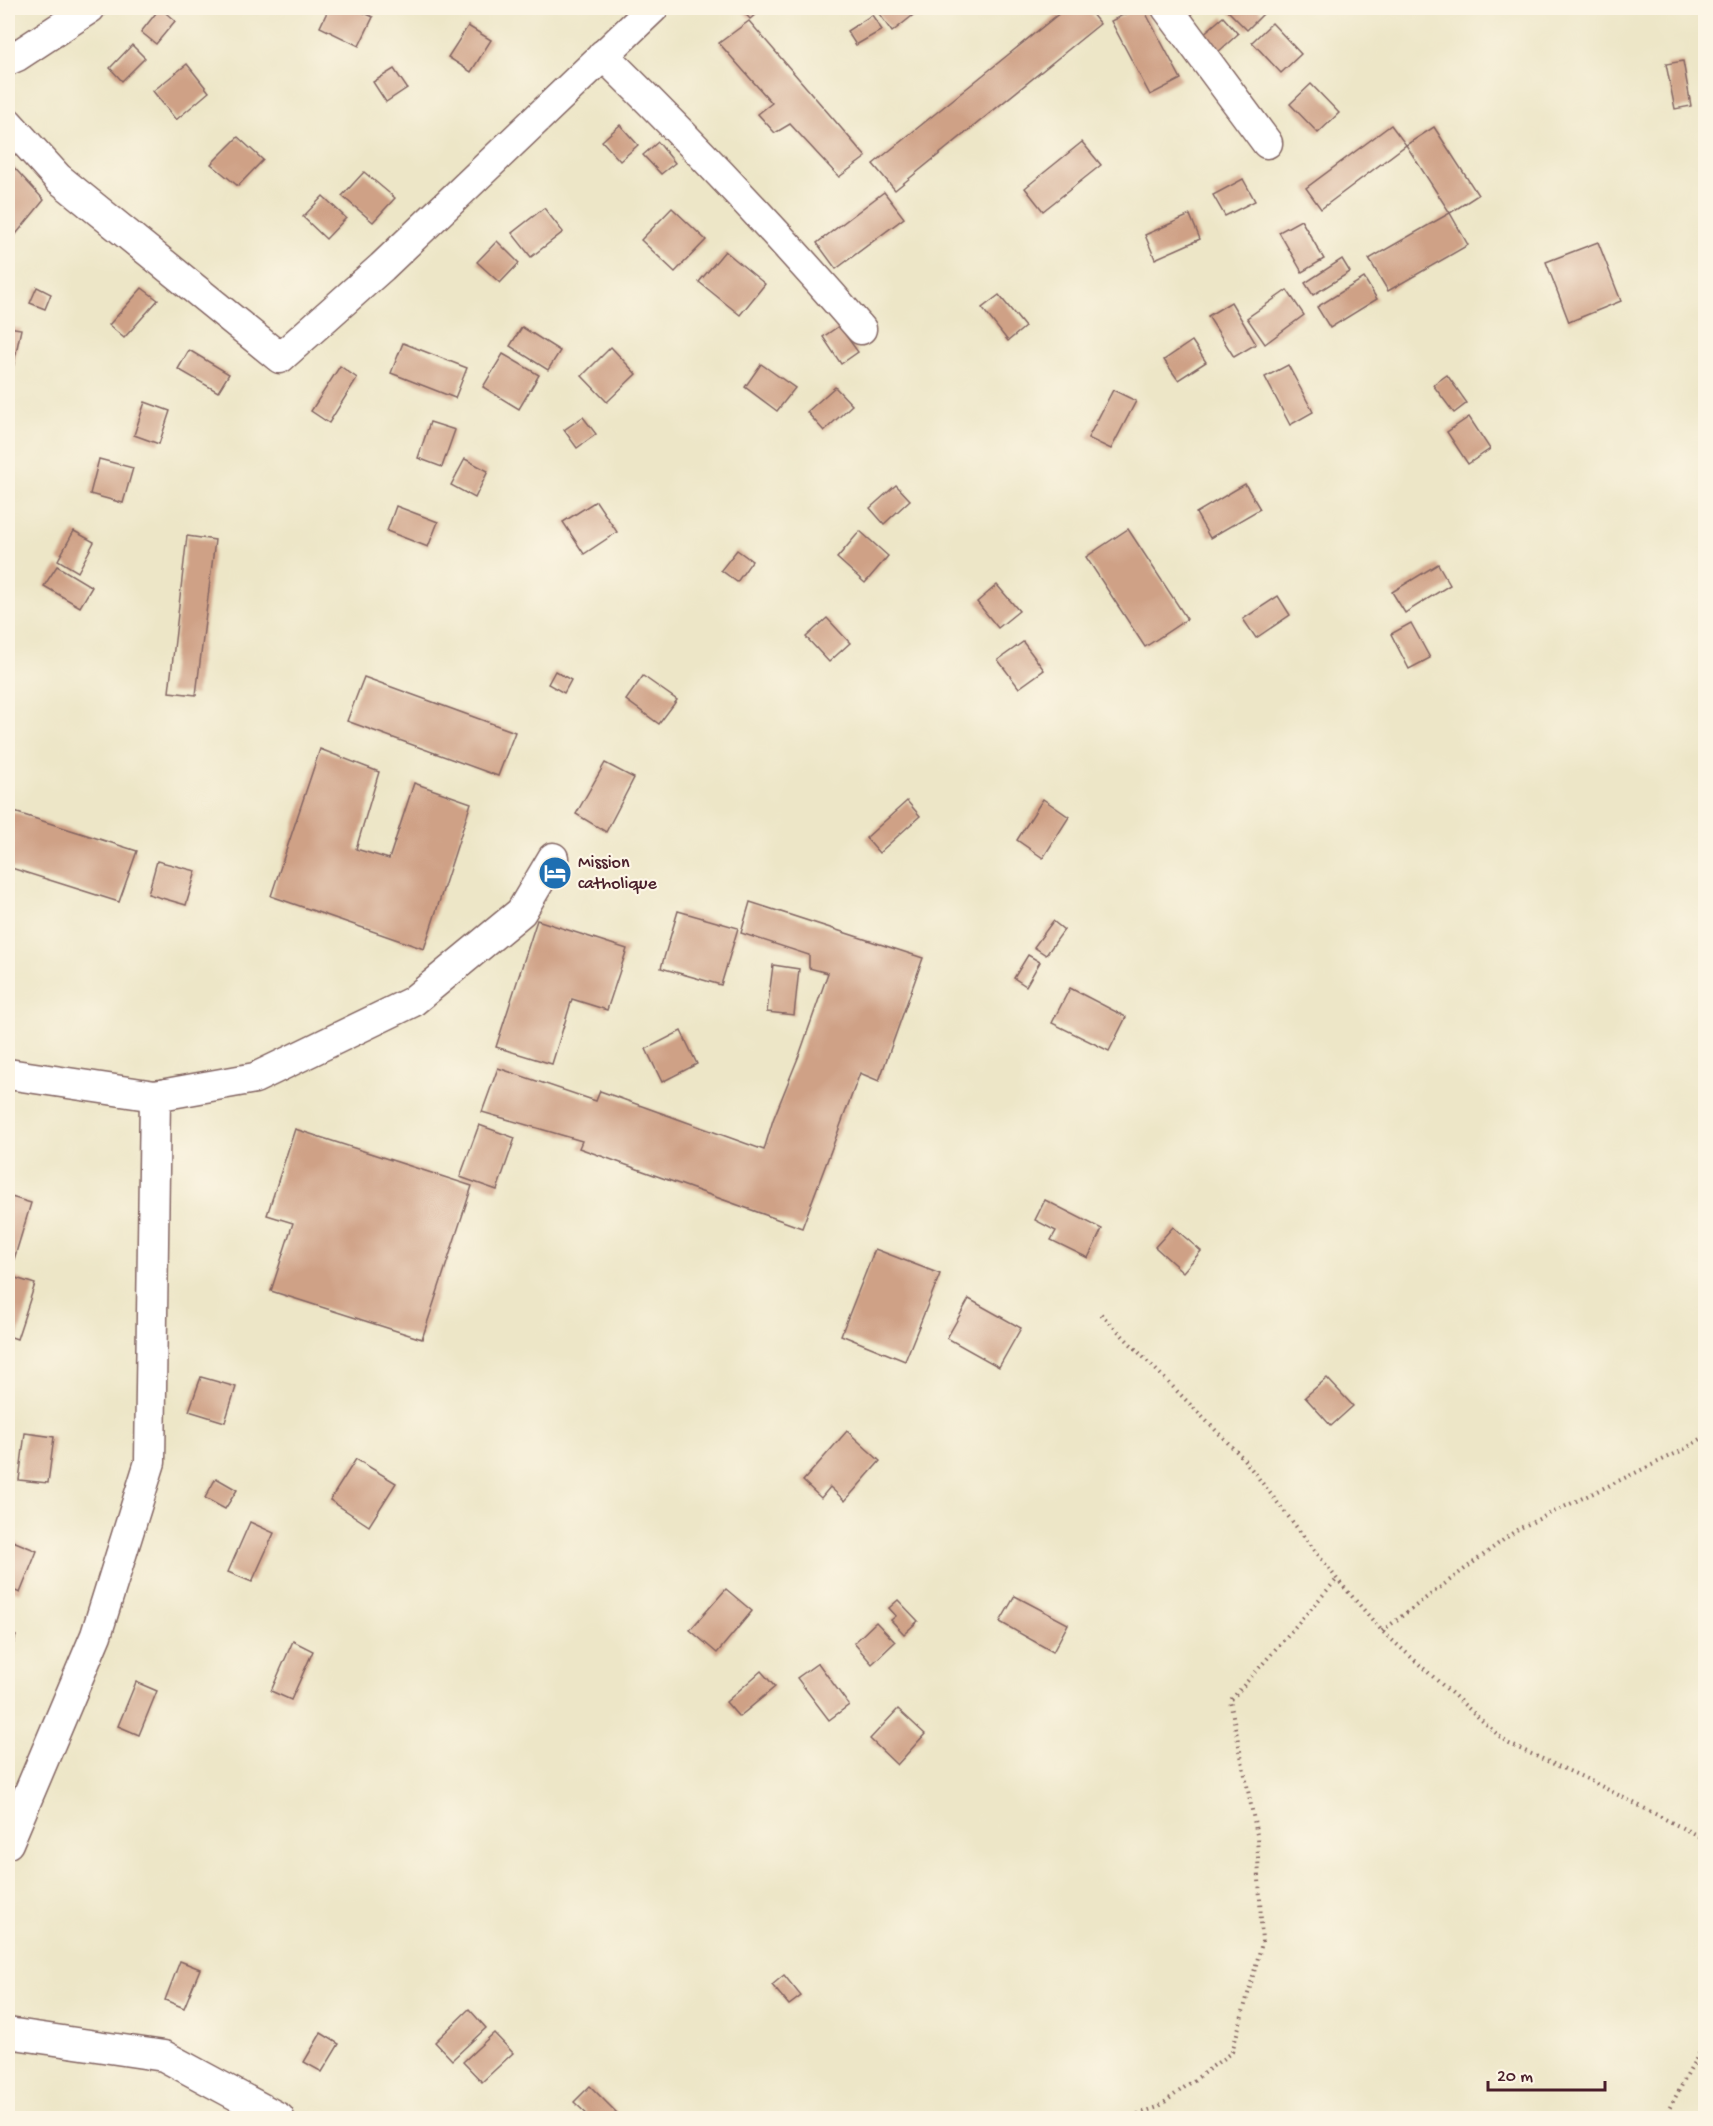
<svg xmlns="http://www.w3.org/2000/svg" width="1713" height="2126" font-family="'Gochi Hand',sans-serif">
<rect width="100%" height="100%" fill="#fcf5e5"/>
<filter id="ink" filterUnits="userSpaceOnUse"><feTurbulence type="fractalNoise" baseFrequency=".0167" numOctaves="2"/><feDisplacementMap in="SourceGraphic" scale="12" xChannelSelector="R" yChannelSelector="G"/><feConvolveMatrix kernelMatrix="1 2 1 2 8 2 1 2 1" color-interpolation-filters="sRGB"/></filter>
<filter id="wash" filterUnits="userSpaceOnUse"><feTurbulence type="fractalNoise" baseFrequency=".008" numOctaves="4" result="noise"/><feDisplacementMap in="SourceGraphic" scale="24" xChannelSelector="R" yChannelSelector="G"/><feGaussianBlur stdDeviation="1.35" result="paint"/><feColorMatrix in="noise" values="0 0 0 0 0 0 0 0 0 0 0 0 0 0 0 0 0 1.4 0 .05"/><feComposite in="paint" operator="in"/></filter>
<g filter="url(#wash)">
<rect width="100%" height="100%" fill="#ede6c7"/>
<g id="blocks">
<g fill="#cfa186">
<polygon points="160,8 175,21 156,44 141,32"/>
<polygon points="329,8 354,8 373,17 359,46 320,27"/>
<polygon points="740,8 763,8 750,19"/>
<polygon points="875,8 922,8 892,32"/>
<polygon points="1066,8 1087,8 1100,24 895,190 873,164"/>
<polygon points="1137,8 1143,8 1181,79 1150,95 1111,21"/>
<polygon points="1225,8 1257,8 1263,14 1247,30"/>
<polygon points="872,15 882,30 856,45 847,31"/>
<polygon points="1223,17 1238,34 1217,53 1202,35"/>
<polygon points="749,21 866,157 839,177 790,124 775,133 758,114 772,103 719,43"/>
<polygon points="1272,23 1301,54 1281,73 1252,42"/>
<polygon points="468,26 491,40 471,72 448,57"/>
<polygon points="132,45 145,58 122,81 110,68"/>
<polygon points="1683,61 1691,106 1675,109 1666,64"/>
<polygon points="187,64 209,92 176,120 153,91"/>
<polygon points="394,69 407,88 386,102 373,82"/>
<polygon points="1311,84 1339,113 1318,133 1290,104"/>
<polygon points="620,125 638,145 620,161 602,141"/>
<polygon points="1391,125 1406,145 1321,209 1306,188"/>
<polygon points="1434,127 1478,195 1450,213 1468,245 1388,291 1369,259 1450,213 1406,145"/>
<polygon points="238,137 263,160 238,186 211,164"/>
<polygon points="658,142 675,163 661,174 643,155"/>
<polygon points="1082,142 1101,165 1043,211 1025,188"/>
<polygon points="8,161 44,200 8,244"/>
<polygon points="364,172 395,198 373,222 342,196"/>
<polygon points="1243,179 1255,201 1225,216 1213,195"/>
<polygon points="884,192 904,218 836,269 817,243"/>
<polygon points="323,196 346,218 326,239 303,217"/>
<polygon points="544,208 563,232 531,257 512,233"/>
<polygon points="672,208 706,240 675,272 641,240"/>
<polygon points="1190,215 1200,239 1155,259 1145,235"/>
<polygon points="1301,220 1324,259 1302,272 1279,232"/>
<polygon points="497,241 519,263 500,283 477,262"/>
<polygon points="1598,242 1621,301 1569,322 1546,262"/>
<polygon points="725,251 765,284 740,315 699,282"/>
<polygon points="1342,259 1350,272 1313,295 1305,283"/>
<polygon points="1364,278 1377,299 1330,328 1317,307"/>
<polygon points="37,287 51,294 45,309 30,303"/>
<polygon points="142,288 158,300 124,338 109,325"/>
<polygon points="1287,290 1304,315 1265,344 1247,318"/>
<polygon points="999,295 1025,327 1008,341 982,308"/>
<polygon points="1231,302 1256,344 1234,357 1208,316"/>
<polygon points="839,326 858,352 841,364 823,337"/>
<polygon points="8,327 21,329 11,377 8,377"/>
<polygon points="522,327 560,351 548,370 510,346"/>
<polygon points="1192,341 1206,362 1178,380 1164,360"/>
<polygon points="403,343 467,368 455,398 391,373"/>
<polygon points="611,347 636,374 607,402 582,376"/>
<polygon points="189,350 229,374 218,392 178,369"/>
<polygon points="503,354 539,375 519,409 483,387"/>
<polygon points="761,364 795,388 777,411 745,387"/>
<polygon points="1288,365 1313,412 1290,425 1265,377"/>
<polygon points="340,366 357,378 329,423 311,411"/>
<polygon points="1447,375 1467,403 1454,413 1433,385"/>
<polygon points="835,387 852,405 824,431 807,412"/>
<polygon points="1113,390 1136,401 1111,449 1088,438"/>
<polygon points="145,402 170,411 159,444 134,435"/>
<polygon points="583,417 596,434 577,448 564,430"/>
<polygon points="1469,417 1490,449 1468,464 1447,432"/>
<polygon points="430,422 455,430 442,467 418,458"/>
<polygon points="99,459 133,468 123,503 90,494"/>
<polygon points="465,459 488,471 475,498 451,485"/>
<polygon points="1245,484 1260,509 1210,538 1196,513"/>
<polygon points="896,485 910,500 884,524 870,508"/>
<polygon points="596,501 617,532 584,554 563,522"/>
<polygon points="396,506 438,522 428,547 387,531"/>
<polygon points="1128,529 1187,619 1145,647 1086,557"/>
<polygon points="74,531 94,542 78,572 58,560"/>
<polygon points="860,531 888,556 865,583 837,558"/>
<polygon points="187,536 215,540 196,695 169,692"/>
<polygon points="737,550 752,561 737,582 721,570"/>
<polygon points="1438,564 1450,585 1405,613 1392,592"/>
<polygon points="57,566 92,587 80,607 44,586"/>
<polygon points="997,585 1019,611 998,628 977,602"/>
<polygon points="1278,596 1290,615 1256,638 1243,619"/>
<polygon points="827,618 850,643 829,662 806,637"/>
<polygon points="1411,623 1430,658 1409,669 1391,634"/>
<polygon points="1023,642 1044,670 1019,688 998,660"/>
<polygon points="555,671 571,680 564,693 548,684"/>
<polygon points="643,676 677,700 659,724 626,700"/>
<polygon points="364,677 515,732 498,776 347,721"/>
<polygon points="320,749 379,772 356,849 389,859 414,783 471,803 424,949 271,896"/>
<polygon points="605,763 634,778 606,832 576,814"/>
<polygon points="1043,799 1069,817 1043,858 1017,840"/>
<polygon points="907,801 920,816 879,853 866,838"/>
<polygon points="8,810 137,851 119,902 8,867"/>
<polygon points="157,861 196,871 186,905 148,894"/>
<polygon points="750,902 923,958 879,1081 860,1073 802,1228 579,1148 582,1141 482,1112 498,1068 596,1101 600,1091 764,1150 773,1120 800,1053 828,973 809,968 809,955 741,933"/>
<polygon points="678,911 738,928 721,985 661,968"/>
<polygon points="537,920 627,949 607,1010 572,999 552,1064 496,1047"/>
<polygon points="1053,921 1064,930 1046,955 1034,947"/>
<polygon points="1028,955 1040,962 1026,986 1014,978"/>
<polygon points="773,965 799,969 794,1015 767,1012"/>
<polygon points="1070,988 1126,1017 1109,1051 1052,1023"/>
<polygon points="681,1031 697,1064 662,1082 646,1049"/>
<polygon points="479,1125 515,1138 497,1190 460,1177"/>
<polygon points="295,1129 472,1186 422,1339 271,1291 293,1223 267,1215"/>
<polygon points="8,1196 31,1203 9,1276 35,1284 17,1339 8,1336"/>
<polygon points="1045,1200 1102,1229 1088,1258 1051,1240 1056,1231 1035,1220"/>
<polygon points="1173,1227 1201,1251 1183,1272 1155,1247"/>
<polygon points="875,1249 940,1274 905,1361 841,1335"/>
<polygon points="969,1299 1021,1328 999,1367 947,1338"/>
<polygon points="201,1377 236,1387 225,1422 189,1411"/>
<polygon points="1327,1378 1353,1406 1331,1426 1305,1397"/>
<polygon points="847,1431 880,1461 845,1501 830,1487 821,1498 803,1481"/>
<polygon points="25,1433 54,1437 48,1483 19,1480"/>
<polygon points="356,1459 396,1483 369,1526 330,1500"/>
<polygon points="216,1478 237,1490 225,1509 205,1498"/>
<polygon points="250,1522 274,1533 252,1582 228,1572"/>
<polygon points="8,1539 37,1551 20,1593 8,1588"/>
<polygon points="726,1589 752,1611 717,1653 690,1630"/>
<polygon points="1015,1596 1068,1624 1053,1652 1000,1622"/>
<polygon points="898,1600 918,1621 904,1634 891,1620 896,1616 889,1608"/>
<polygon points="876,1622 895,1642 872,1664 854,1643"/>
<polygon points="8,1632 16,1636 8,1659"/>
<polygon points="293,1641 313,1651 291,1700 271,1691"/>
<polygon points="818,1663 849,1705 829,1720 797,1678"/>
<polygon points="761,1671 775,1687 739,1717 726,1702"/>
<polygon points="136,1682 157,1691 139,1735 118,1726"/>
<polygon points="898,1709 925,1734 897,1765 870,1739"/>
<polygon points="180,1961 200,1969 184,2008 165,2000"/>
<polygon points="784,1975 801,1996 789,2005 772,1985"/>
<polygon points="469,2009 486,2028 452,2060 435,2042"/>
<polygon points="321,2033 339,2044 322,2072 304,2062"/>
<polygon points="494,2033 513,2053 482,2082 463,2062"/>
<polygon points="590,2086 621,2117 620,2118 591,2118 574,2102"/>
</g>
</g>
</g>
<g filter="url(#ink)">
<use href="#blocks" fill-opacity="0" stroke="#836562" stroke-width="1.5"/>
<g fill="none" stroke-linecap="round" stroke-linejoin="round">
<g stroke="#836562" stroke-width="33">
<g id="street">
<polyline points="1167,8 1267,143"/>
<path d="M603,55C693,143 779,234 861,329"/>
<polyline points="8,60 17,56 90,8"/>
<polyline points="8,123 58,178 280,358 382,267 653,8"/>
<polyline points="8,1074 155,1096 255,1078 412,1002 521,912 553,858"/>
<polyline points="8,1843 96,1635 150,1462 155,1096"/>
<polyline points="8,2033 164,2056 279,2118"/>
</g>
</g>
<g stroke="#836562" stroke-width="4" stroke-dasharray="1.5 4.5" stroke-linecap="butt">
<polyline points="1101,1314 1242,1457 1337,1579 1382,1631 1507,1743 1587,1779 1706,1840"/>
<polyline points="1382,1631 1518,1529 1681,1451 1706,1436"/>
<polyline points="1126,2118 1158,2107 1232,2052 1262,1943 1257,1835 1230,1701 1337,1579"/>
<polyline points="1664,2118 1706,2041"/>
</g>
<use href="#street" stroke="#fff" stroke-width="30"/>
</g>
</g>
<defs>
<g id="hotel-disc" transform="scale(1.725)"><circle r="9.5" fill="#1f6fb2" stroke="#fcf5e5"/><path d="M-6-4.5h1.5V1H6V5H4.5V3h-9V5H-6ZM-4 0a1.8 1.8 0 1 1 3.6 0ZM.5 0V-2.5h3Q6-2.5 6 0Z" fill="#fff"/></g>
</defs>
<g fill-rule="evenodd">
<use href="#hotel-disc" x="555" y="873"/>
</g>
<g text-anchor="middle" dominant-baseline="central" stroke-width="4.5" stroke-linejoin="round" paint-order="stroke">
<g font-size="18" fill="#4a1f2b" stroke="#fcf5e5" text-anchor="start">
<text x="578" y="863">Mission<tspan x="578" dy="21">catholique</tspan></text>
</g>
</g>
<rect width="1713" height="2126" fill="none" stroke="#fcf5e5" stroke-width="30"/>
<path d="M1488 2081v9h117v-9" fill="none" stroke="#4a1f2b" stroke-width="3"/>
<text x="1497" y="2081" font-size="18" fill="#4a1f2b" stroke="#fcf5e5" stroke-width="4.5" paint-order="stroke">20 m</text>
</svg>
